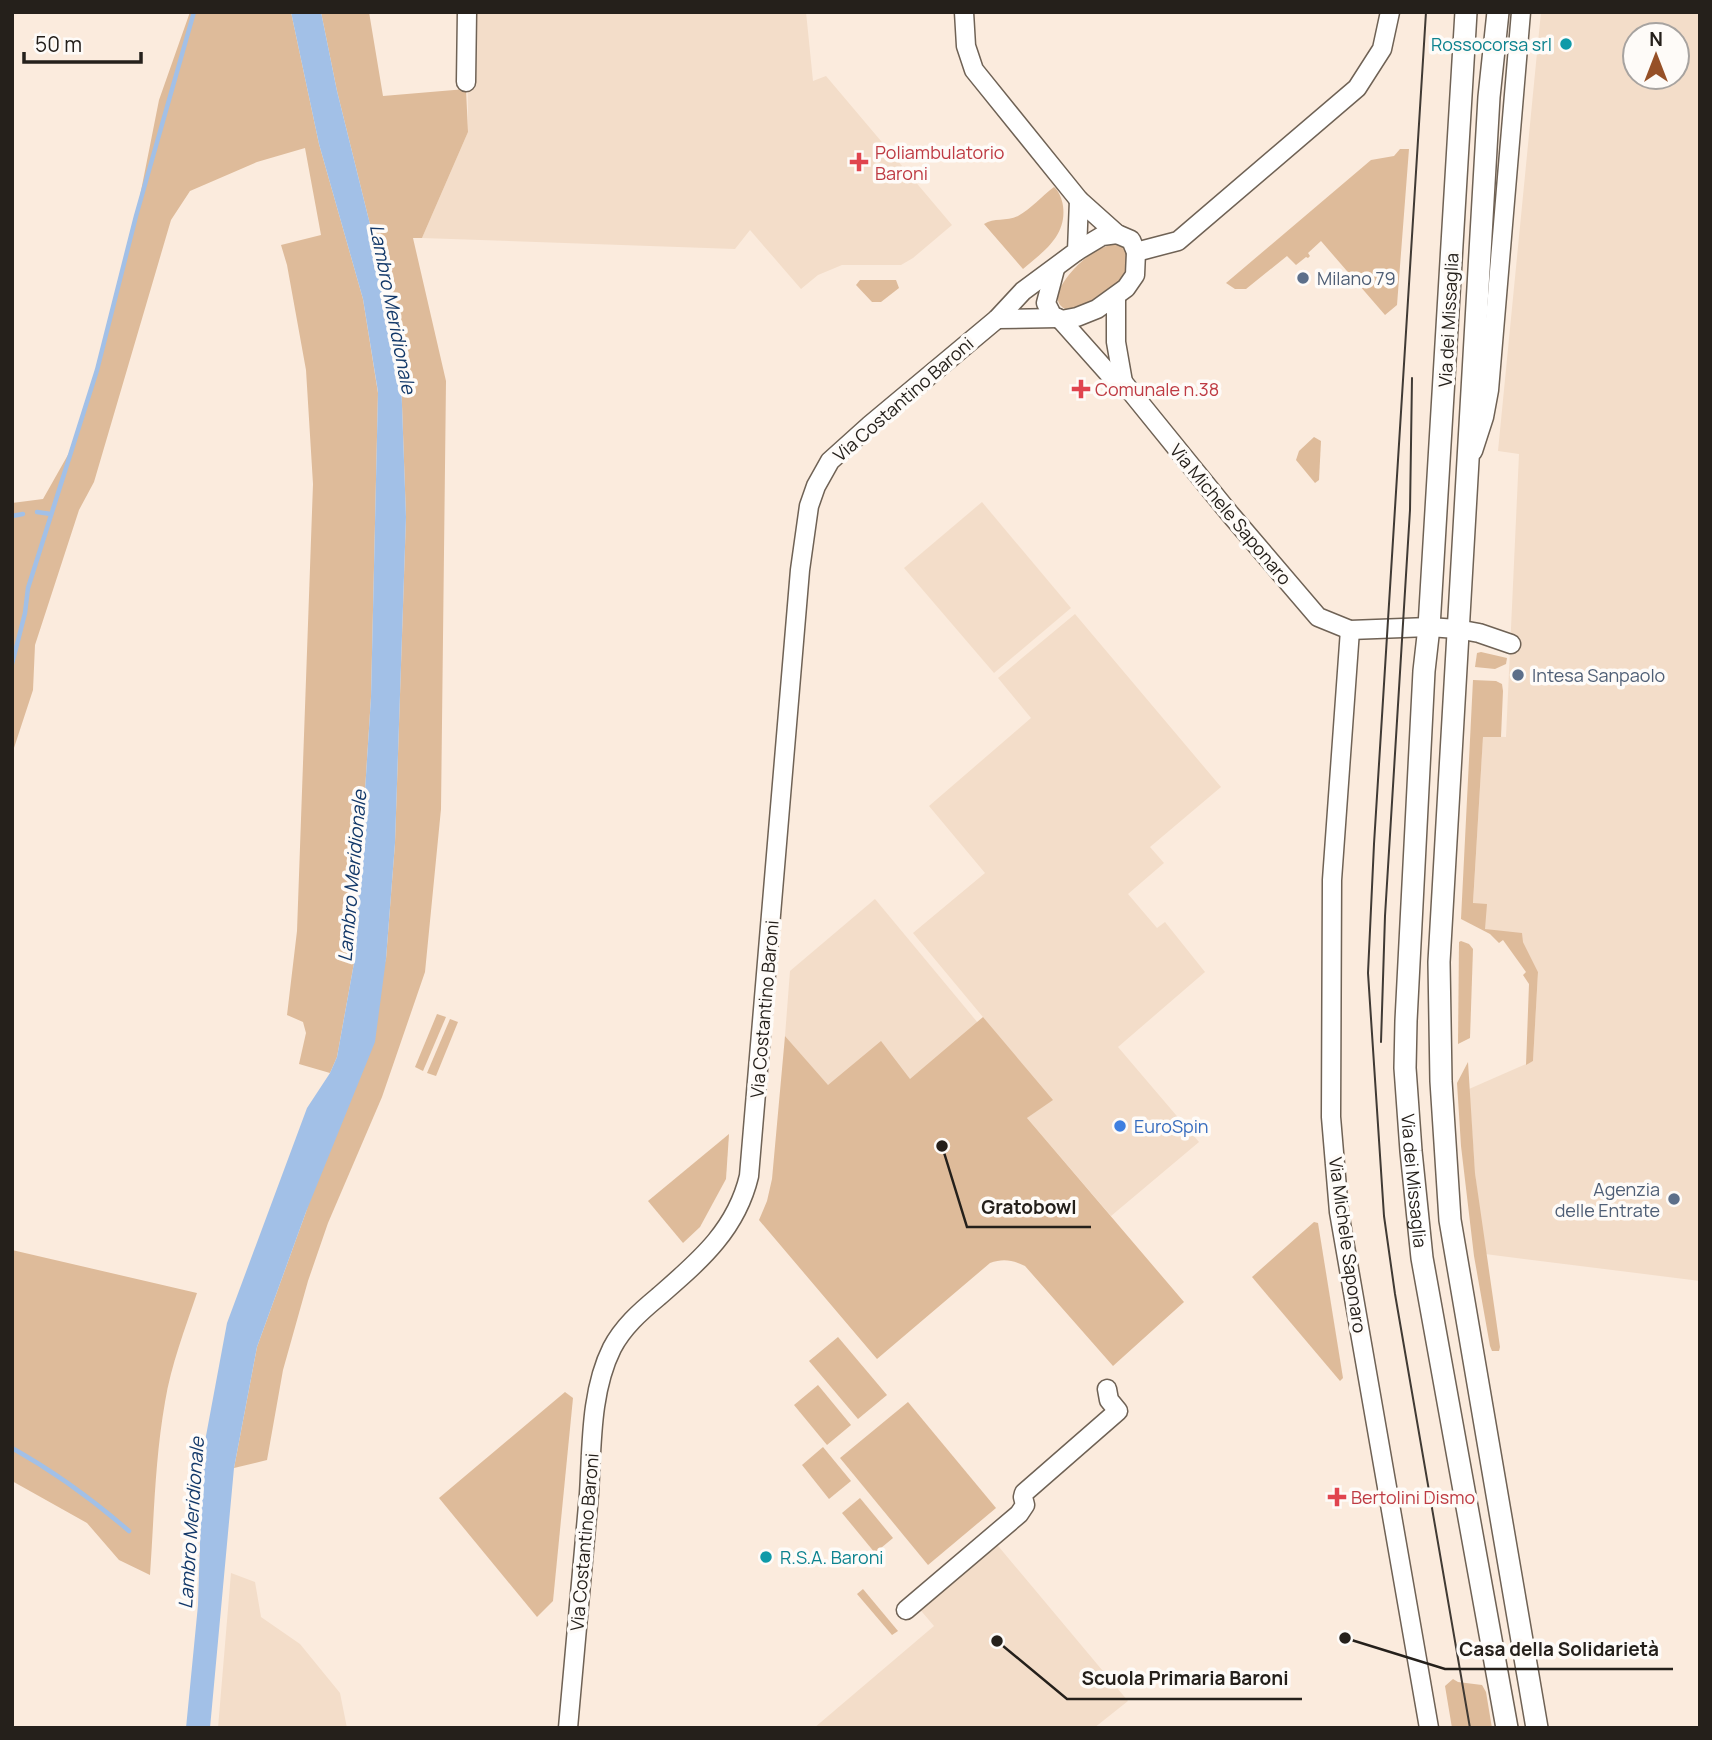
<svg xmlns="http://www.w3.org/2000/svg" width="1712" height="1740" font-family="Manrope,sans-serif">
<rect width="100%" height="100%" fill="#fbebdd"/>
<g fill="#f3ddc9" fill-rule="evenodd">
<polygon points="467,12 806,12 813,81 826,76 952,225 913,258 901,265 842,265 818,275 801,289 750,230 735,249 422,238 468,132"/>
<path d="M1541,12H1700V1281L1485,1254L1475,1173L1469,1089L1533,1061L1538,972L1523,942L1485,929L1473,904L1483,736L1506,737L1519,454L1498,451ZM1635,35H1677V77H1635Z"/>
<polygon points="982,502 1071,608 994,673 904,568"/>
<polygon points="1075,614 1221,787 1150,847 1164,863 1128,894 1157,928 1165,922 1205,972 1118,1047 1199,1142 1111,1216 1027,1118 1052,1100 913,933 985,873 929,806 1031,718 998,678"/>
<polygon points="875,899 978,1023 910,1080 828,1086 785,1036 790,971"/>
<polygon points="994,1541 1128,1701 1094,1728 814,1728 934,1626 917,1606"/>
<polygon points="231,1573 255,1582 261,1617 300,1644 340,1693 347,1728 218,1728"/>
</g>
<g fill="#debb9a">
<polygon points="190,12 291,12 319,144 363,299 378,393 371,697 354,963 337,1057 330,1073 299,1064 306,1033 303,1022 287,1015 297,931 313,484 306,370 287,265 281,245 321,235 305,148 257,162 190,191 171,220 94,482 79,510 35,645 33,690 12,754 12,503 43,499 69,453 97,370 136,216 159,100"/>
<polygon points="321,12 369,12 383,96 466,89 468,132 422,238 413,238 446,381 441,809 425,972 382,1097 328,1223 308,1281 283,1370 267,1460 234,1468 257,1347 306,1212 386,959 395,843 406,517 401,377 387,293 337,91"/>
<polygon points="1400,149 1409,149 1397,305 1385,315 1321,241 1308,253 1310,256 1308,258 1306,257 1296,265 1287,256 1246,289 1235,289 1226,283 1371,160 1394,156"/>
<path d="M1054,187C1059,191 1062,199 1063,206C1067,236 1043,252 1023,269L984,224C994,217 1006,222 1018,216C1031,209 1042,196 1054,187Z"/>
<path d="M1117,243H1123L1133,255C1119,292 1108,295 1072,311C1038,304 1074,267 1087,257C1096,250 1105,246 1117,243Z"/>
<polygon points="860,280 896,280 899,288 881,302 872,302 856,285"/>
<polygon points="1314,437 1321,441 1319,480 1315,483 1296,460 1299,451"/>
<polygon points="1481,652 1507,658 1506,664 1495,669 1475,667 1477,653"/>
<polygon points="1473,680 1496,681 1502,684 1503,691 1501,737 1483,737 1473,903 1487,904 1485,929 1522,933 1523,942 1538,972 1533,1061 1526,1065 1529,984 1523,975 1526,972 1503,940 1499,943 1490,934 1461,919"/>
<polygon points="1461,941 1469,944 1473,949 1470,1038 1458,1044 1459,942"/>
<polygon points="437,1014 446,1017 423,1071 415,1067"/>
<path d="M983,1017L1053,1100L1027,1118L1184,1302L1113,1366L1025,1266C1013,1260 1003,1258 990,1263L877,1359L759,1220L767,1201L772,1179L785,1036L828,1085L881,1041L910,1079Z"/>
<polygon points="450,1019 458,1022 436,1076 427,1073"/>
<polygon points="1468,1062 1475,1173 1500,1347 1499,1351 1492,1351 1490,1346 1474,1256 1461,1146 1457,1083"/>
<polygon points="729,1134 726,1179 700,1227 683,1243 648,1201"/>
<polygon points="1314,1222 1318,1223 1343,1378 1340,1381 1252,1277"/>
<path d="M12,1250L197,1293C185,1329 171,1365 165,1402C155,1459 154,1517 150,1575L119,1560L87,1523L12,1481Z"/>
<polygon points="838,1337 887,1395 858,1419 809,1361"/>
<polygon points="818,1385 851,1425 827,1445 794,1405"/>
<polygon points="565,1392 573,1398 553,1601 537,1617 439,1498"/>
<polygon points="908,1402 996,1508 928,1565 840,1458"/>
<polygon points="823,1447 851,1481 829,1499 802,1465"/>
<polygon points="860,1498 893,1538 875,1553 842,1513"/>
<polygon points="863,1589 898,1631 892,1635 857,1594"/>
<polygon points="1453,1679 1458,1682 1482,1685 1486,1692 1492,1728 1452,1728 1445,1686"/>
</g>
<polygon fill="#a2c0e7" points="291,12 321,12 337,91 387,293 401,377 406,517 395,843 386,959 375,1042 306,1212 257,1347 234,1468 210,1728 186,1728 198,1605 203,1452 227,1323 307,1108 330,1073 337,1057 354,963 371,697 378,392 363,299 319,144"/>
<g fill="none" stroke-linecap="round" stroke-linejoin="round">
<g stroke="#a2c0e7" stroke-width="4.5">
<polyline points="37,512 51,514"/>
<polyline points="12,516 23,514"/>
<polyline points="12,664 25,613 28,588 97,370 136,216 194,12"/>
<path d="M12,1448C55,1472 92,1499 129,1531"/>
</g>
<g stroke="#6f6255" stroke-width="21">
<g id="minor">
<polyline points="964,12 966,46 974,70 1079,200 1117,234 1131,240 1136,252 1135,275 1126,288 1097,309 1077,317 1061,320 1052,315 1046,303 1055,269"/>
<polyline points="466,82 467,12"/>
<polyline points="1077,251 1102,236 1117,234"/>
<polyline points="1136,252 1178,241 1357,88 1382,49 1390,12"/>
<polyline points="1116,296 1116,342 1123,382"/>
<polyline points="997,319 1058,318"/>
<polyline points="1061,320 1110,375 1123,382 1230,514 1318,617 1350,630 1429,627 1457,629 1479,633 1511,644"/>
<polyline points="1473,451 1484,417 1489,390 1521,12"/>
<polyline points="1350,630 1332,880 1331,1117 1339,1212 1429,1728"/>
<polyline points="906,1610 1019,1514 1025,1505 1023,1497 1024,1493 1118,1411 1109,1400 1107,1389"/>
<path d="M568,1728C575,1650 582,1572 589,1494C592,1447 590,1392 612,1348C623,1327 640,1312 658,1297C698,1262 736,1231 749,1176L800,570L809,506L816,486L830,461L870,425L997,319L1023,291L1077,251L1079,200"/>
</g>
</g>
<g stroke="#6f6255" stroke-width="24">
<g id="major">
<path id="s1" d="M1466,12L1429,627L1424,671L1406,1021L1405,1068L1411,1151L1422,1258L1507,1728"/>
<polyline points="1498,12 1489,97 1439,962 1441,1081 1450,1220 1537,1728"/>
</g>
</g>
<use href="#minor" stroke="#fff" stroke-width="18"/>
<use href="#major" stroke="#fff" stroke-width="21"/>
<g stroke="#403a34" stroke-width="2">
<polyline points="1426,12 1374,844 1368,973 1384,1216 1395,1294 1470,1728"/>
<polyline points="1381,1042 1385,916 1410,510 1412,378"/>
</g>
</g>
<g fill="#0f9aa8" stroke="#fefbf8" stroke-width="2.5">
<circle cx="1566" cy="44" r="7"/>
<circle cx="766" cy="1557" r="7"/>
</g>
<g fill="#e0444e" stroke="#fefbf8" stroke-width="2.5">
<path d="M855.5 151.5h7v7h7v7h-7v7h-7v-7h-7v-7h7z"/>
<path d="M1077.5 378.5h7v7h7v7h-7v7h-7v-7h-7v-7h7z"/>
<path d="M1333.5 1486.5h7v7h7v7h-7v7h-7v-7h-7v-7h7z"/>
</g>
<g fill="#5c6f8a" stroke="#fefbf8" stroke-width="2.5">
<circle cx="1303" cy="278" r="7"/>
<circle cx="1518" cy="675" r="7"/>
<circle cx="1674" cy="1199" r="7"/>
</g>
<circle fill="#3f7fe0" stroke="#fefbf8" stroke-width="2.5" cx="1120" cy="1126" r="7"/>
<g text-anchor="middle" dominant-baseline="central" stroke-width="7" stroke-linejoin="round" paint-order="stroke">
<g font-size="18" fill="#0d838f" stroke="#fefbf8" text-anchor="end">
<text x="1552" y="44">Rossocorsa srl</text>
<text x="780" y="1557" text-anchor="start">R.S.A. Baroni</text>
</g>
<g font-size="18" fill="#be3a42" stroke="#fefbf8" text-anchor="start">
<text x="875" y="152">Poliambulatorio<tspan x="875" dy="21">Baroni</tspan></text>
<text x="1095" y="389">Comunale n.38</text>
<text x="1351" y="1497">Bertolini Dismo</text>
</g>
<g font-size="18" fill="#4e5e75" stroke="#fefbf8" text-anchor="start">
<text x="1317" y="278">Milano 79</text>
<text x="1532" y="675">Intesa Sanpaolo</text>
<text x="1660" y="1189" text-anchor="end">Agenzia<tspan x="1660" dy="21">delle Entrate</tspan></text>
</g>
<g font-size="18" fill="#25201b" stroke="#fefbf8">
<text transform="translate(1448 320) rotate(-87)">Via dei Missaglia</text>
<text transform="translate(903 399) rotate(-41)">Via Costantino Baroni</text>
<text transform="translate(1231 514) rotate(50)">Via Michele Saponaro</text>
<text transform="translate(764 1009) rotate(-85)">Via Costantino Baroni</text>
<text stroke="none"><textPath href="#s1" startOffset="1171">Via dei Missaglia</textPath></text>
<text transform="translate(1348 1245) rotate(82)">Via Michele Saponaro</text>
<text transform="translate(584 1542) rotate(-85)">Via Costantino Baroni</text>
</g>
<g font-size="18" fill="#366cbe" stroke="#fefbf8" text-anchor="start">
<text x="1134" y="1126">EuroSpin</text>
</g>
<g font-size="19" font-style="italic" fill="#123869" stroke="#fefbf8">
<text transform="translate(393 309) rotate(79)">Lambro Meridionale</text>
<text transform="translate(352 876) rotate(-85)">Lambro Meridionale</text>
<text transform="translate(191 1523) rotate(-86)">Lambro Meridionale</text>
</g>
</g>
<path fill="none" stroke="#25201b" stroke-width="2.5" d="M942 1146L967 1227H1091M1345 1638L1445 1669H1673M997 1641L1067 1699H1302"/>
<g fill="#25201b" stroke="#fefbf8" stroke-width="2.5">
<circle cx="942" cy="1146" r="7"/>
<circle cx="1345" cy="1638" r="7"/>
<circle cx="997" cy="1641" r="7"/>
</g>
<g font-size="19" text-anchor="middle" font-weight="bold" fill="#25201b" stroke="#fefbf8" stroke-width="7" stroke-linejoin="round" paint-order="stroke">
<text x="1029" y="1214">Gratobowl</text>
<text x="1559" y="1656">Casa della Solidarietà</text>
<text x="1185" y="1685">Scuola Primaria Baroni</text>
</g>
<rect width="1712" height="1740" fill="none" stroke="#25201b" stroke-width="28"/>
<g transform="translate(1656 56)"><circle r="33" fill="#fefbf8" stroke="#a7a3a0" stroke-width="2"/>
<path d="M0-5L12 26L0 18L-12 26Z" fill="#965027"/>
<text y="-10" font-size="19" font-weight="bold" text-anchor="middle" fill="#25201b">N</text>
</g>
<path d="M24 52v10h117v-10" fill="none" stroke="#25201b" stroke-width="3.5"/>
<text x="35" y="52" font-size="21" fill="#25201b" stroke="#fefbf8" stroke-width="5" paint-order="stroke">50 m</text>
</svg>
